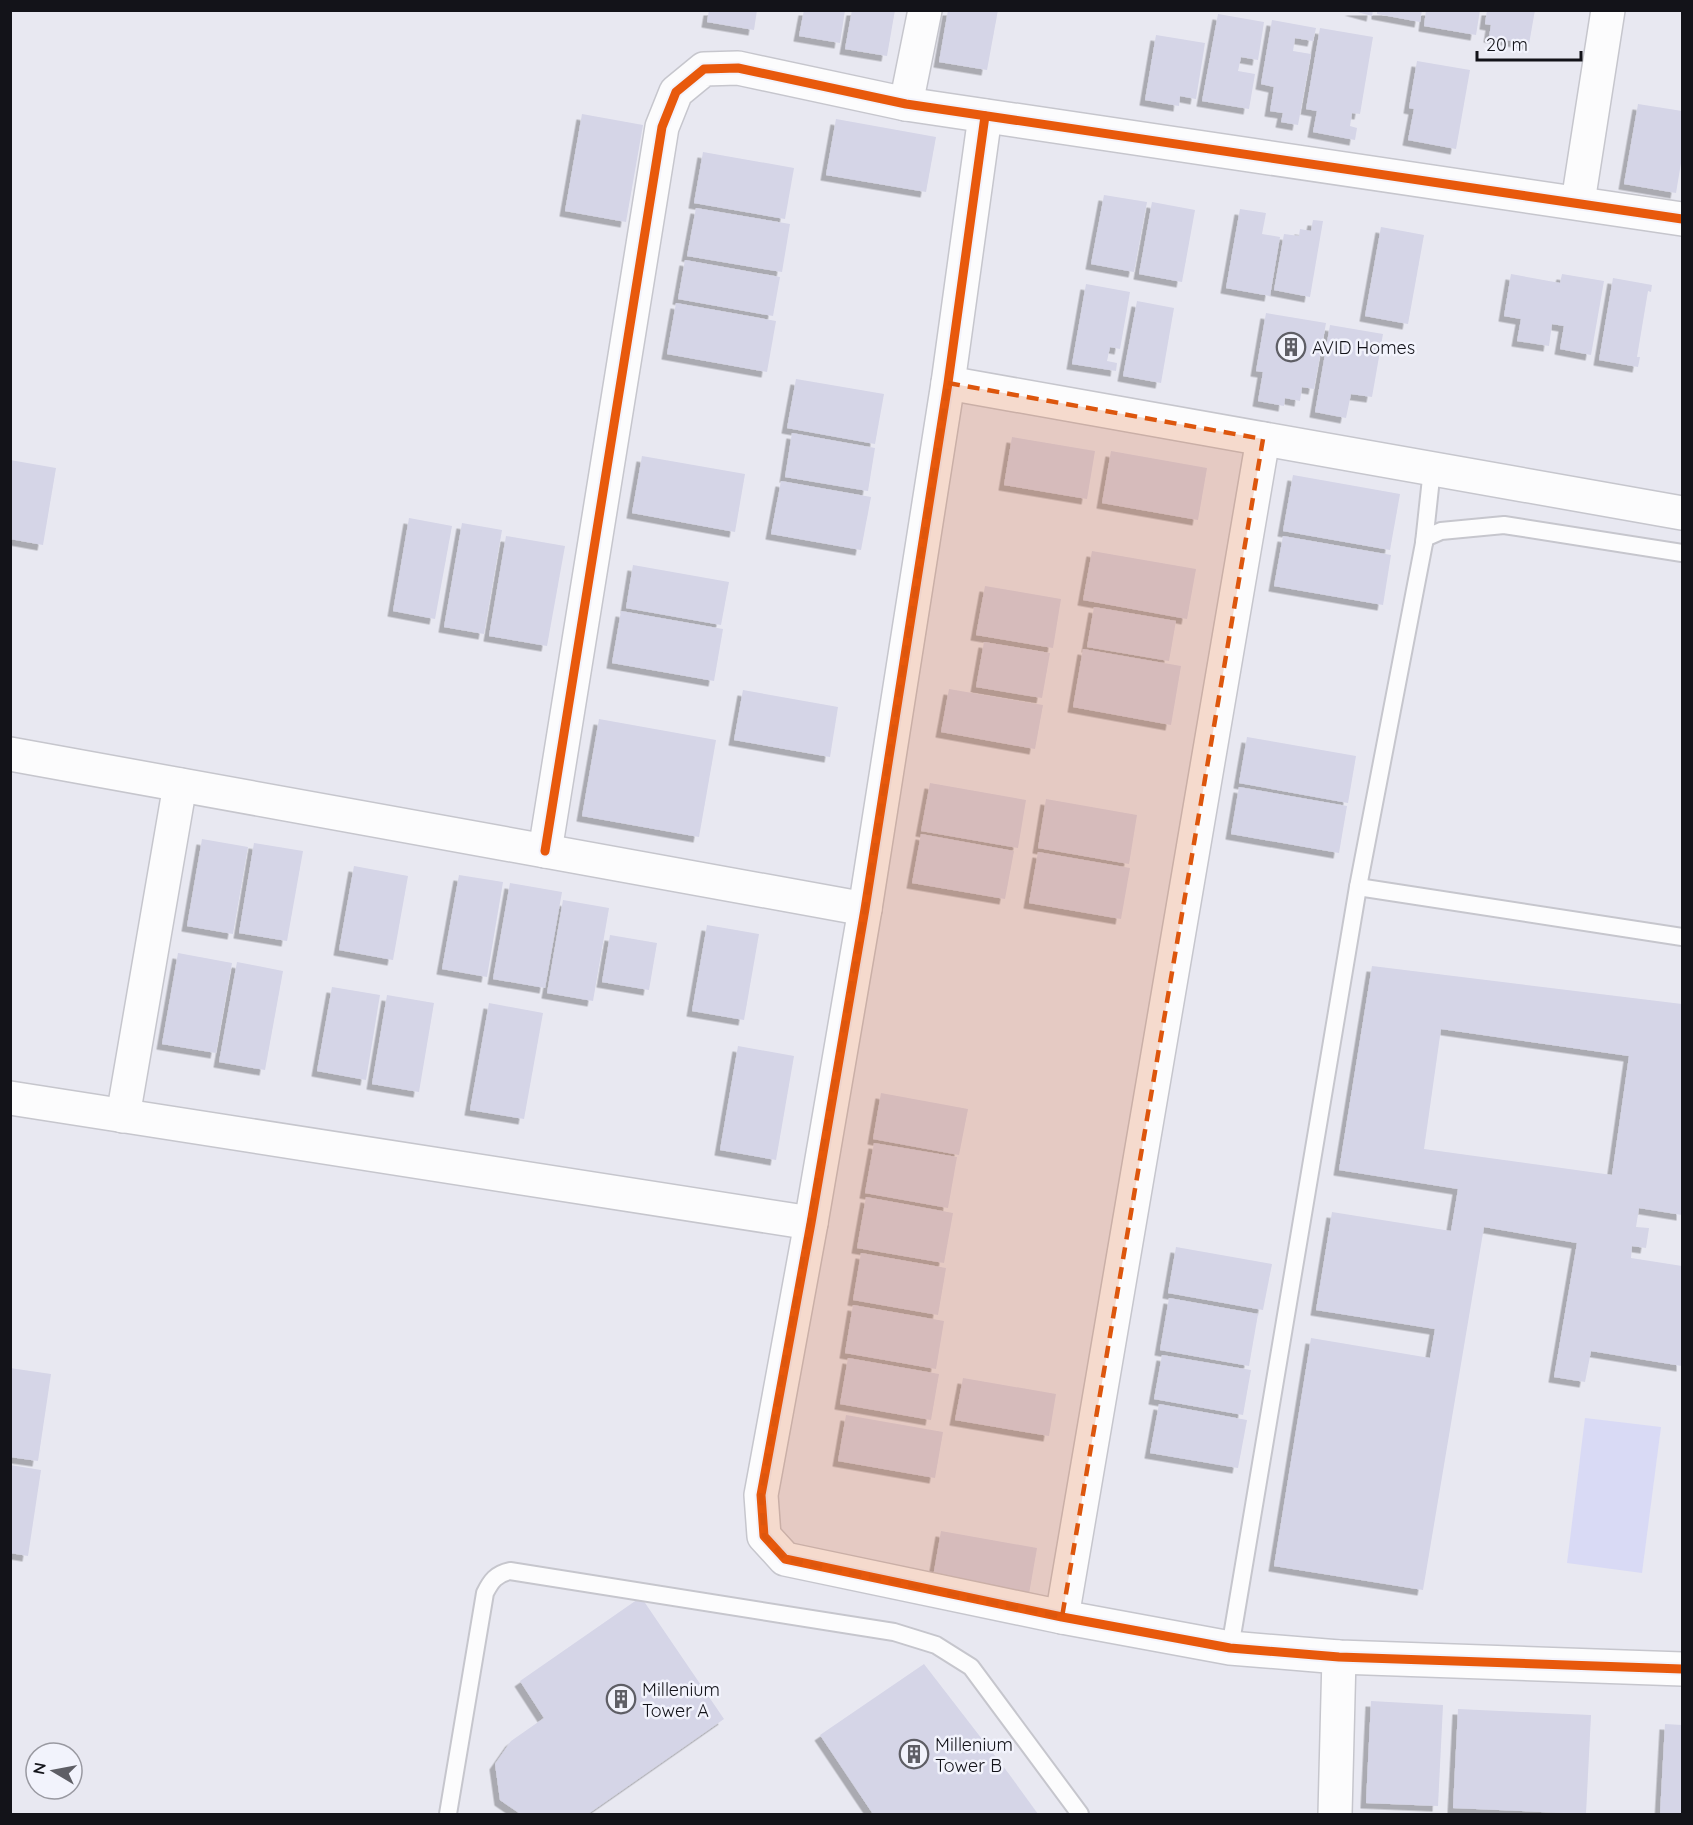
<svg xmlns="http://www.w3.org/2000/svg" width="1693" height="1825" font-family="Quicksand,sans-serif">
<defs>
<filter id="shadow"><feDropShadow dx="-5.5" dy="5.5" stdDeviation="0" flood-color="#0004"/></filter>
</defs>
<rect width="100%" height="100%" fill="#e8e8f1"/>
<polygon fill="#d9daf5" points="1585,1418 1661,1427 1642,1573 1567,1563"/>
<g fill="#d5d5e7" fill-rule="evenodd" filter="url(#shadow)">
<polygon points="709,10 757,10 754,30 707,22"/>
<polygon points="804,10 845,10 840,43 799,36"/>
<polygon points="852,10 895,10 887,56 845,49"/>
<polygon points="948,10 998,10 987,70 939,62"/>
<polygon points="1350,10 1373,10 1372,16"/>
<polygon points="1377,10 1422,10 1420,22 1377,14"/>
<polygon points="1426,10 1480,10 1476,35 1424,26"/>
<polygon points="1487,10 1535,10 1529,44 1489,37 1491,25 1485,24"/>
<polygon points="1218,14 1264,22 1258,60 1241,57 1238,71 1255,74 1249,109 1202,101"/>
<polygon points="1272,20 1316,28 1313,41 1295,38 1293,51 1311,54 1298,125 1281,122 1283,113 1270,111 1274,87 1261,84"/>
<polygon points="1320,28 1373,37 1360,114 1352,113 1350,126 1357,128 1355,140 1313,132 1317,111 1306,109"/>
<polygon points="1156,35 1205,43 1196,99 1180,96 1179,106 1145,100"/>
<polygon points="1417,61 1470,70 1456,149 1408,140 1414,109 1409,108"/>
<polygon points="1638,104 1682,111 1682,157 1676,193 1624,184"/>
<polygon points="582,114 643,125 626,222 565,211"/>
<polygon points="836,119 936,137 926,192 826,175"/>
<polygon points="703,152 794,168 785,219 694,203"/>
<polygon points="1104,195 1147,202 1134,272 1091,264"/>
<polygon points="1152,202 1195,210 1182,282 1139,274"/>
<polygon points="696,208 790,224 782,272 687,256"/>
<polygon points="1240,209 1266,213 1262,234 1280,237 1270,296 1226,288"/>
<polygon points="1313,220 1323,221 1310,297 1274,290 1284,234 1299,236 1300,229 1311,231"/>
<polygon points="1381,227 1424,235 1408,324 1365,316"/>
<polygon points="685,260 780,277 773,316 678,299"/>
<polygon points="1511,274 1560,283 1562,274 1604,281 1591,355 1560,349 1564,326 1552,324 1549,346 1517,341 1521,319 1504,316"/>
<polygon points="1613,278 1652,285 1651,292 1648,291 1637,357 1640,357 1638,367 1599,360"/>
<polygon points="1086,284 1130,292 1120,349 1110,347 1107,361 1117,363 1116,371 1072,364"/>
<polygon points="1137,301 1174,308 1161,383 1123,376"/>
<polygon points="676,303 776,321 767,372 667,354"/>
<polygon points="1266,313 1326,323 1314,389 1302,387 1300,401 1285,398 1284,406 1258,401 1263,372 1256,371"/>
<polygon points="1330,325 1383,334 1372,397 1351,394 1346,418 1315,412"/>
<polygon points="796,379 884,394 875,444 787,428"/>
<polygon points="792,433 875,448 868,491 785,477"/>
<polygon points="1012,437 1095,451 1087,499 1004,485"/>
<polygon points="1111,451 1207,468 1198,520 1102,503"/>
<polygon points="642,456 745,474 735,532 632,513"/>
<polygon points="10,460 56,468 43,545 10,539"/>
<polygon points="1293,475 1400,494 1390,550 1283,531"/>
<polygon points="781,481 871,497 861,550 771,534"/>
<polygon points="409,518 452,526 435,619 393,611"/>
<polygon points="462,523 502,530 484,634 444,627"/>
<polygon points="506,536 565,546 547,646 489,636"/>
<polygon points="1283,536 1391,555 1383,605 1274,586"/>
<polygon points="1092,551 1196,569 1187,619 1083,600"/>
<polygon points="633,565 729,582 721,625 626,608"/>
<polygon points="985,586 1061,599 1053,648 976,635"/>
<polygon points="1094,607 1176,621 1169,661 1087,647"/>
<polygon points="621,611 723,629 714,681 612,663"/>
<polygon points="984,642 1050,653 1042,698 976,687"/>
<polygon points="1083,649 1181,666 1171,725 1073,707"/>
<polygon points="949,689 1043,705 1035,749 941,732"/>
<polygon points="743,690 838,707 830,757 734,740"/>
<polygon points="599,719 716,740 699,837 582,816"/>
<polygon points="1247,737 1356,756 1348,803 1239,783"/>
<polygon points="930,783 1026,800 1018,848 921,831"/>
<polygon points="1239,787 1347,806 1339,853 1231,834"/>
<polygon points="1046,799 1137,815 1129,864 1038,848"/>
<polygon points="921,834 1014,851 1005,899 912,883"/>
<polygon points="202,839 248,847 233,934 187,926"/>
<polygon points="254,843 303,851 287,941 239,933"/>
<polygon points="1038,852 1130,868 1121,919 1029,903"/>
<polygon points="354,866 408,876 393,960 339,950"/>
<polygon points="459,875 503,882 487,977 442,969"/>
<polygon points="510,883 562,892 545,988 493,979"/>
<polygon points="563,900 609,908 593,1001 547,993"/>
<polygon points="707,925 759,934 744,1020 692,1011"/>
<polygon points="610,935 657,943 649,990 602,982"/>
<polygon points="178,953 232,963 216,1053 162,1044"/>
<polygon points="237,962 283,971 265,1070 219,1062"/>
<path d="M1372,966L1682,1004V1215L1639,1208L1636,1227L1649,1228L1646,1248L1632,1246L1631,1258L1682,1266V1366L1591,1351L1585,1382L1554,1377L1577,1243L1484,1227L1423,1590L1274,1566L1311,1338L1430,1358L1435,1329L1316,1310L1332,1212L1451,1231L1458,1189L1339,1170ZM1441,1029L1629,1056L1612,1175L1424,1149Z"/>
<polygon points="332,987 380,995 366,1080 317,1071"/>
<polygon points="387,995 434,1003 419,1092 372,1084"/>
<polygon points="489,1003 543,1013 524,1119 470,1110"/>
<polygon points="738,1046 794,1056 776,1160 720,1150"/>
<polygon points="881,1093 968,1109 959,1155 873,1139"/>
<polygon points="874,1143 957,1157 948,1208 865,1193"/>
<polygon points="866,1197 953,1213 944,1263 857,1248"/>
<polygon points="1176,1247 1272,1264 1263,1310 1168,1293"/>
<polygon points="861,1253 946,1268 938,1315 853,1300"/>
<polygon points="1169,1298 1258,1314 1249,1366 1160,1350"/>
<polygon points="853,1305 944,1321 936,1369 845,1353"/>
<polygon points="1162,1355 1251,1370 1243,1415 1154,1399"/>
<polygon points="848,1358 939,1374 931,1420 840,1404"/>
<polygon points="10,1368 51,1374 38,1461 10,1457"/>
<polygon points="963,1378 1056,1394 1049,1436 955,1420"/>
<polygon points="1159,1404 1247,1420 1238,1468 1150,1453"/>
<polygon points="846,1415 943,1432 935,1478 838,1461"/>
<polygon points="10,1465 41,1470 28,1556 10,1553"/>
<polygon points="941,1531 1037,1548 1029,1594 933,1577"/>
<polygon points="641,1597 724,1719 588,1814 519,1813 500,1800 495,1764 511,1741 544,1718 520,1681"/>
<polygon points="924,1664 1009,1774 1038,1814 873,1814 820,1735"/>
<polygon points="1371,1701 1443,1705 1438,1806 1366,1803"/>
<polygon points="1458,1709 1591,1715 1586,1814 1453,1808"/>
<polygon points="1665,1724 1682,1725 1682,1814 1660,1814"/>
</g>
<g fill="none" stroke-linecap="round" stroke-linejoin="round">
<g stroke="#c6c6cd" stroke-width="20">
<g id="service">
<polyline points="1424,543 1432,469"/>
<polyline points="1358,887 1682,937"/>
<polyline points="1230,1648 1358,887 1425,538 1441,531 1504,525 1682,553"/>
<path d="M448,1814L485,1593C491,1581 496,1574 510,1571L894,1632L936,1645L971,1667L1080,1814"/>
</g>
</g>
<g stroke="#c6c6cd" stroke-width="36">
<g id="minor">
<polyline points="906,104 925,10"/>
<polyline points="985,116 948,383 865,909 811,1223 761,1495 764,1536 785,1559 1062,1617 1230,1648 1339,1657 1682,1669"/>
<polyline points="1578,202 1608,10"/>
<polyline points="948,383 1682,513"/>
<polyline points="10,754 865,909"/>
<polyline points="545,851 662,127 676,92 704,69 738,68 906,104 1682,219"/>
<polyline points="10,1098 811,1223"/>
<polyline points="123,1116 180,785"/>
<polyline points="1062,1617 1263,439"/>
<polyline points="1335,1814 1339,1657"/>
</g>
</g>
<use href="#service" stroke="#fcfcfd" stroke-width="16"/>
<use href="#minor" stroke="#fcfcfd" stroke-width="33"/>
<g stroke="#f2f3fc" stroke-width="13">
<g id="cycleway">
<polyline points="985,116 948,383 865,909 811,1223 761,1495 764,1536 785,1559 1062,1617 1230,1648 1339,1657 1682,1669"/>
<polyline points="545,851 662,127 676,92 704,69 738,68 906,104 1682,219"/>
</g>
</g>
<use href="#cycleway" stroke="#e8590c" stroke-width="9"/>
</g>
<path fill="#dd560d" fill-opacity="0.2" stroke="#dd560d" stroke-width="4.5" stroke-dasharray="12 8" stroke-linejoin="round" d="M948,383L1263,439L1062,1617L785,1559L764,1536L761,1495L865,909Z"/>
<defs>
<g id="building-ring" transform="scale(1.5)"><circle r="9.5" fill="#f2f3fc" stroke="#5e5e65" stroke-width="1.5"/><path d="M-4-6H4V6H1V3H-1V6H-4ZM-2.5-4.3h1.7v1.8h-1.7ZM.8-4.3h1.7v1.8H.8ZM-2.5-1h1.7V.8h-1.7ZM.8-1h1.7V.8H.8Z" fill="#5e5e65"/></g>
</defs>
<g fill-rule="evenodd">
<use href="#building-ring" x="1291" y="347"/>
<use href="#building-ring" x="621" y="1699"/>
<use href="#building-ring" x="914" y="1754"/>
</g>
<g text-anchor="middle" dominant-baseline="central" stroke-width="5" stroke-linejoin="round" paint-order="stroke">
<g font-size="18" fill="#131319" stroke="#f2f3fc" text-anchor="start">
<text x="1312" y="347">AVID Homes</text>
<text x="642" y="1689">Millenium<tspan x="642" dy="21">Tower A</tspan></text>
<text x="935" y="1744">Millenium<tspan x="935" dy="21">Tower B</tspan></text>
</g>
</g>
<rect width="1693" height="1825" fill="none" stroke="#131319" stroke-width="24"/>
<g transform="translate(54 1771) rotate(280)"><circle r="28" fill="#f2f3fc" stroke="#9999a1" stroke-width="1.5"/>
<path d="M0-4.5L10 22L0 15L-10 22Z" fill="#5e5e65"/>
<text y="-9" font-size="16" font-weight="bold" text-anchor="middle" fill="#131319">N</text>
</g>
<path d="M1477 51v9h104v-9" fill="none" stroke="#131319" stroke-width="3"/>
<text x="1486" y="51" font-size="18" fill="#131319" stroke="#f2f3fc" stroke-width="4.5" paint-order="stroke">20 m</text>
</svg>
